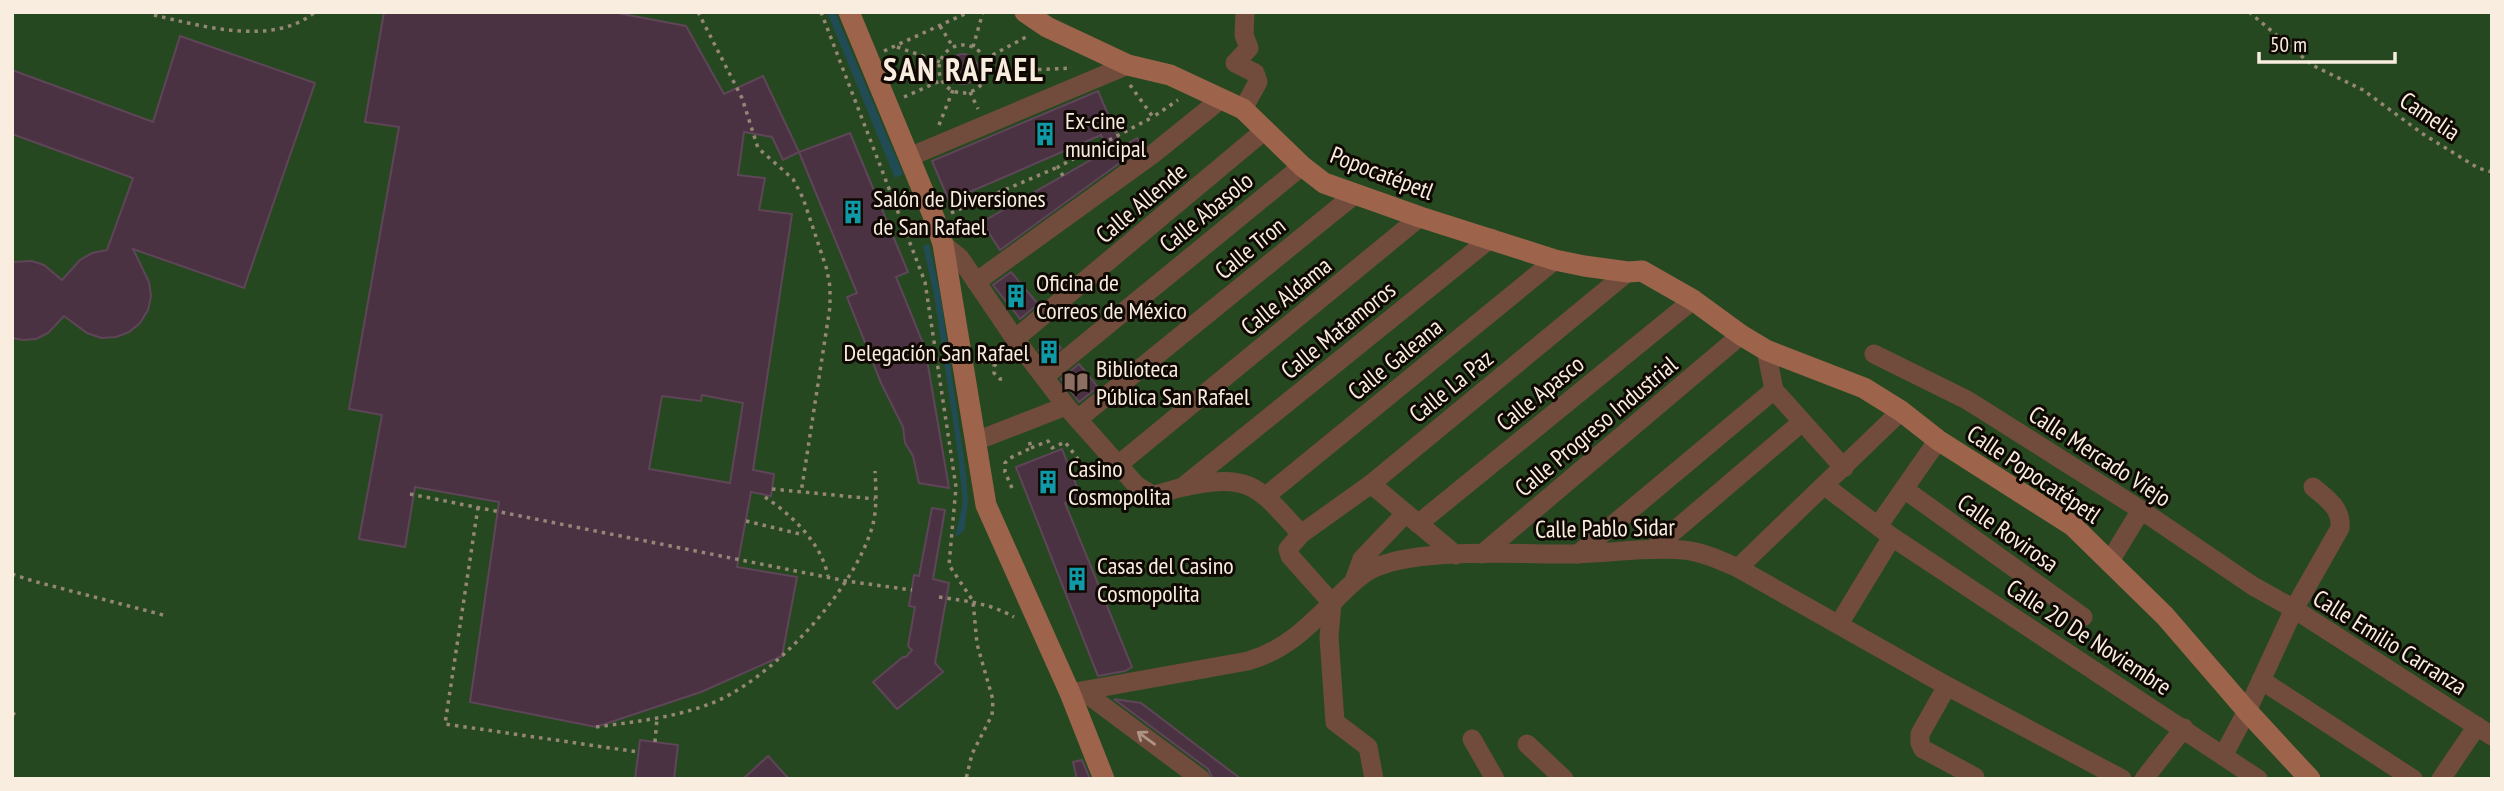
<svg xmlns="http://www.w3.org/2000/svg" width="2504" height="791" font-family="'PT Sans Narrow',sans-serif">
<rect width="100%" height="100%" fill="#2e1d07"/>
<rect fill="#264820" x="12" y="12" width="2480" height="767"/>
<g fill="#214c55">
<polygon points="827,12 835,12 903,174 895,178"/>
<polygon points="929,244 940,293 966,474 968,502 964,531 955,537 963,503 958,455 934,295 923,246"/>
</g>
<g fill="#4a3243" stroke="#5e4557" stroke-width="2" fill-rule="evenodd">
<path d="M384,12H612L686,26L724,94L763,76L799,152L783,160L772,137L744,132L738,175L765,178L759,210L792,214L753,470L774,474L772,489L771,496L751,492L737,567L797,577L782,656L701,692L596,727L470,702L499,502L415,487L405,547L359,539L382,415L349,409L399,127L365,122ZM702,395L743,403L730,483L649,469L662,396L701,401Z"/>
<polygon points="180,36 315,83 244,288 133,249 149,282 151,296 148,310 140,323 129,332 116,337 101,338 87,333 64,316 48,333 36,339 23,340 12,338 12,262 32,261 44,265 62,280 80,260 92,253 107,250 133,178 12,134 12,70 153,122"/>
<circle cx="963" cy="69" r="15"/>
<polygon points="1098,91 1122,147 1137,138 1143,146 1000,250 982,222 1108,150 1101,135 949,201 932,161"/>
<polygon points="850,133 908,272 896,277 925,348 949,488 919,483 913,456 905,443 903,427 881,383 847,297 857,293 799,152"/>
<polygon points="1011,272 1038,304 1020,319 993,285"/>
<polygon points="1054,339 1061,348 1046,360 1039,350"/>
<polygon points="1079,364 1098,387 1079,402 1061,379"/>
<polygon points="1062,449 1081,497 1065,503 1132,667 1125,671 1098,676 1016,467"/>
<polygon points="932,508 945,510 933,579 949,583 935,663 943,672 897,709 873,682 903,657 906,657 912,650 908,646 915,607 909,606 914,575 919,576"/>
<polygon points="1114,699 1141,703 1241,779 1213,779 1208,769"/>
<polygon points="640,740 678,745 674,779 635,779"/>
<polygon points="768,756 789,779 743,779"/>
<polygon points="1082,760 1090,779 1077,779 1073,762"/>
</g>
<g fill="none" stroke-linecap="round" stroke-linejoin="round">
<g stroke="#958675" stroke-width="3.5" stroke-dasharray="3.5 5" stroke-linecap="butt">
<polyline points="698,12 742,98 758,148 793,179 803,198 827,270 830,287 830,307 801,493"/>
<polyline points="821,12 925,282 956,487 949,565 973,601 977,644 993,700 992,715 972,754 966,779"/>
<polyline points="2249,12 2312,65 2363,90 2423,134 2478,168 2492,172"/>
<path d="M154,15C201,26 273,47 315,12"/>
<polyline points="940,26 953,47"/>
<circle cx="963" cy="69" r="24"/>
<polyline points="897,47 940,62"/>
<polyline points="973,47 983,12"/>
<polyline points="884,51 969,12"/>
<polyline points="985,59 1026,37"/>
<polyline points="987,72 1072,68"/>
<polyline points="1130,85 1153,117 1178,100"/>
<polyline points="970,92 978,109"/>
<polyline points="904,97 942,80"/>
<polyline points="939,125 953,90"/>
<polyline points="1063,176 1058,167 1153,117"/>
<polyline points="951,213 1058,167"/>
<polyline points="997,348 1002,359"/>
<polyline points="1003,359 994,366 994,373 1000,379 1006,379"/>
<polyline points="979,362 996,362"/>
<polyline points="1031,448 1048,441 1052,448 1065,442 1078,459"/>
<polyline points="1012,488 1005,472 1005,463 1010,458 1031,448 1029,440"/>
<polyline points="772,489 875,499"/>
<polyline points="410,494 846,581 912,590"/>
<path d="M765,497C793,516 821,543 828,576"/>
<polyline points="478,507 445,724 638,752"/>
<polyline points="746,521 804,535"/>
<polyline points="12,574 33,581 167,616"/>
<path d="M939,597C965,601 990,603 1014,617"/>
<polyline points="12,713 16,715"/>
<path d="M596,727C633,722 671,718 707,705C770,683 856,589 873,524C877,508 876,488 875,471"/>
<polyline points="655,742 657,718"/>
</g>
<g stroke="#714c3d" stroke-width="19">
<polyline points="1243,109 1258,82 1255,73 1235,63 1249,48 1244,35 1245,12"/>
<polyline points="909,157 1128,65"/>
<path d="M943,244L960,258L1015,339L1066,406L1137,486L1152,495C1164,493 1173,489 1184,487C1251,472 1258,487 1301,534"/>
<polyline points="976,282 1153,154 1221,99"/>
<polyline points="1015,339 1265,130"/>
<polyline points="1766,350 1774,390 1844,468"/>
<polyline points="1874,354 1967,400 2141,510 2253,586 2294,609 2492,736"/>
<polyline points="1044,377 1302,166"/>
<polyline points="1078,419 1354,195"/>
<polyline points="976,441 1066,406"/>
<polyline points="1118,465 1420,217"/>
<polyline points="1371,484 1456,555"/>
<polyline points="1184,486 1491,238"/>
<polyline points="1825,486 1892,537 2258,779"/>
<polyline points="1904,489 2083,617"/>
<polyline points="1266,496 1555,260"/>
<polyline points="1418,524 1693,300"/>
<polyline points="1878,526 1938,440"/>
<polyline points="1653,549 1802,422"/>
<polyline points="1482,554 1741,335"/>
<polyline points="1578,554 1774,390"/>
<polyline points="2110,561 2141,510"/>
<polyline points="1738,568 1901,411"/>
<polyline points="1354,581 1362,559 1405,514"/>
<polyline points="1839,624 1892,537"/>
<polyline points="2261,680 2413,779"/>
<polyline points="1947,686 1920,734 1920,743 1923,749 1975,777"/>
<polyline points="1083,691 1201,779"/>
<path d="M1070,693L1248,661C1285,650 1306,629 1334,601C1345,590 1356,578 1370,570C1415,546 1523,555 1576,554C1612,553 1647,547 1683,550C1703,552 1720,560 1738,568L1947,686L2122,779"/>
<polyline points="1472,739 1495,779"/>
<polyline points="1527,744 1564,779"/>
<path d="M2223,756L2247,711L2294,609L2340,528C2342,508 2327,499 2313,487"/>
<polyline points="1374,779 1368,747 1335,722 1329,637 1332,603 1290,556 1288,549 1301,534 1371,484 1628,272"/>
<polyline points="2144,779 2184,728"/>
<polyline points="2441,779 2477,726"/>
</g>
<g stroke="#9e644b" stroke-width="21">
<polyline points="849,12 935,220 943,244 986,505 1070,693 1104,779"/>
<polyline points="1025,12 1047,27 1128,65 1170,75 1243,109 1302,166 1324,183 1420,217 1555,260 1584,266 1628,272 1642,271 1693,300 1741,335 1766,350 1864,388 1901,411 1938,440 2073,526 2165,616 2247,711 2310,779"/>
</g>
</g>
<defs><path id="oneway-shaft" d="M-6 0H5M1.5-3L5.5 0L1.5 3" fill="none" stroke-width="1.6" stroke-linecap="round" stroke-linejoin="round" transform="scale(1.75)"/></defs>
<use stroke="#ae9486" href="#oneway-shaft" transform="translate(1146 738) rotate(-144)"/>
<defs>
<g id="building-bare" transform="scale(1.89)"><path d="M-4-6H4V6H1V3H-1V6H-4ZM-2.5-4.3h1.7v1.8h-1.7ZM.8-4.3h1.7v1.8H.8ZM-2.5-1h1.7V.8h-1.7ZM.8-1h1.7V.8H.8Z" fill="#0f9aa8" stroke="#100903" stroke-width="2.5" paint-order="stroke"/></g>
<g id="library-bare" transform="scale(1.89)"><path d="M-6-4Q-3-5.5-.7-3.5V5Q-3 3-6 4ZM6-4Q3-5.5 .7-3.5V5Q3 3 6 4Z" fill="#8d6e63" stroke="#100903" stroke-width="2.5" paint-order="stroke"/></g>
</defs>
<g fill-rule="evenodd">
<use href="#building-bare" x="1045" y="134"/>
<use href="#building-bare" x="853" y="212"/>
<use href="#building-bare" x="1016" y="296"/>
<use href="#building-bare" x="1049" y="352"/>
<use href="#library-bare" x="1076" y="382"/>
<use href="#building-bare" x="1048" y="482"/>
<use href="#building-bare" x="1077" y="579"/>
</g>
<g text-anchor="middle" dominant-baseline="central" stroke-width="6" stroke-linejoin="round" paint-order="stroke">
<g font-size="24" fill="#f9ede0" stroke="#100903">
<text transform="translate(2430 116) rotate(34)">Camelia</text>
<text transform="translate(1382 173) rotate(21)">Popocatépetl</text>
<text transform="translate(1141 203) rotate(-40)">Calle Allende</text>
<text transform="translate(1206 212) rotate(-39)">Calle Abasolo</text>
<text transform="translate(1250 248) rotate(-39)">Calle Tron</text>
<text transform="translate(1286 296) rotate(-39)">Calle Aldama</text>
<text transform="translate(1338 330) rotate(-39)">Calle Matamoros</text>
<text transform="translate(1395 359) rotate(-39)">Calle Galeana</text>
<text transform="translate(1451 386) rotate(-39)">Calle La Paz</text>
<text transform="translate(1540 393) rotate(-39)">Calle Apasco</text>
<text transform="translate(1596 426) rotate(-40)">Calle Progreso Industrial</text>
<text transform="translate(2100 456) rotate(33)">Calle Mercado Viejo</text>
<text transform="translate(2034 474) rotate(34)">Calle Popocatépetl</text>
<text transform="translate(1605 528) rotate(-1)">Calle Pablo Sidar</text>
<text transform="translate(2008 533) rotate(35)">Calle Rovirosa</text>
<text transform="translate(2089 637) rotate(33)">Calle 20 De Noviembre</text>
<text transform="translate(2390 642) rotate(32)">Calle Emilio Carranza</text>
</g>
<g font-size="24" fill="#f9ede0" stroke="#100903" text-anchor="start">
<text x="1065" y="120">Ex-cine<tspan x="1065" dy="28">municipal</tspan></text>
<text x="873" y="198">Salón de Diversiones<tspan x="873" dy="28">de San Rafael</tspan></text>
<text x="1036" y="282">Oficina de<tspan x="1036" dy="28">Correos de México</tspan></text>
<text x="1029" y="352" text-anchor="end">Delegación San Rafael</text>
<text x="1096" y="368">Biblioteca<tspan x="1096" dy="28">Pública San Rafael</tspan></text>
<text x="1068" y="468">Casino<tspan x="1068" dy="28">Cosmopolita</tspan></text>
<text x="1097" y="565">Casas del Casino<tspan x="1097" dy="28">Cosmopolita</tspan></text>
</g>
<g font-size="32" font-weight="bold" letter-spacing="2" fill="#f9ede0" stroke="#100903">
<text x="964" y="69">SAN RAFAEL</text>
</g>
</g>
<rect width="2504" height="791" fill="none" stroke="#f9ede0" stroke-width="28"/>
<path d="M2259 52v10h136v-10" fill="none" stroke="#f9ede0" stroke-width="3.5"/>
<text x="2270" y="52" font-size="21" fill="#f9ede0" stroke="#100903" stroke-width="5" paint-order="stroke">50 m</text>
</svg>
